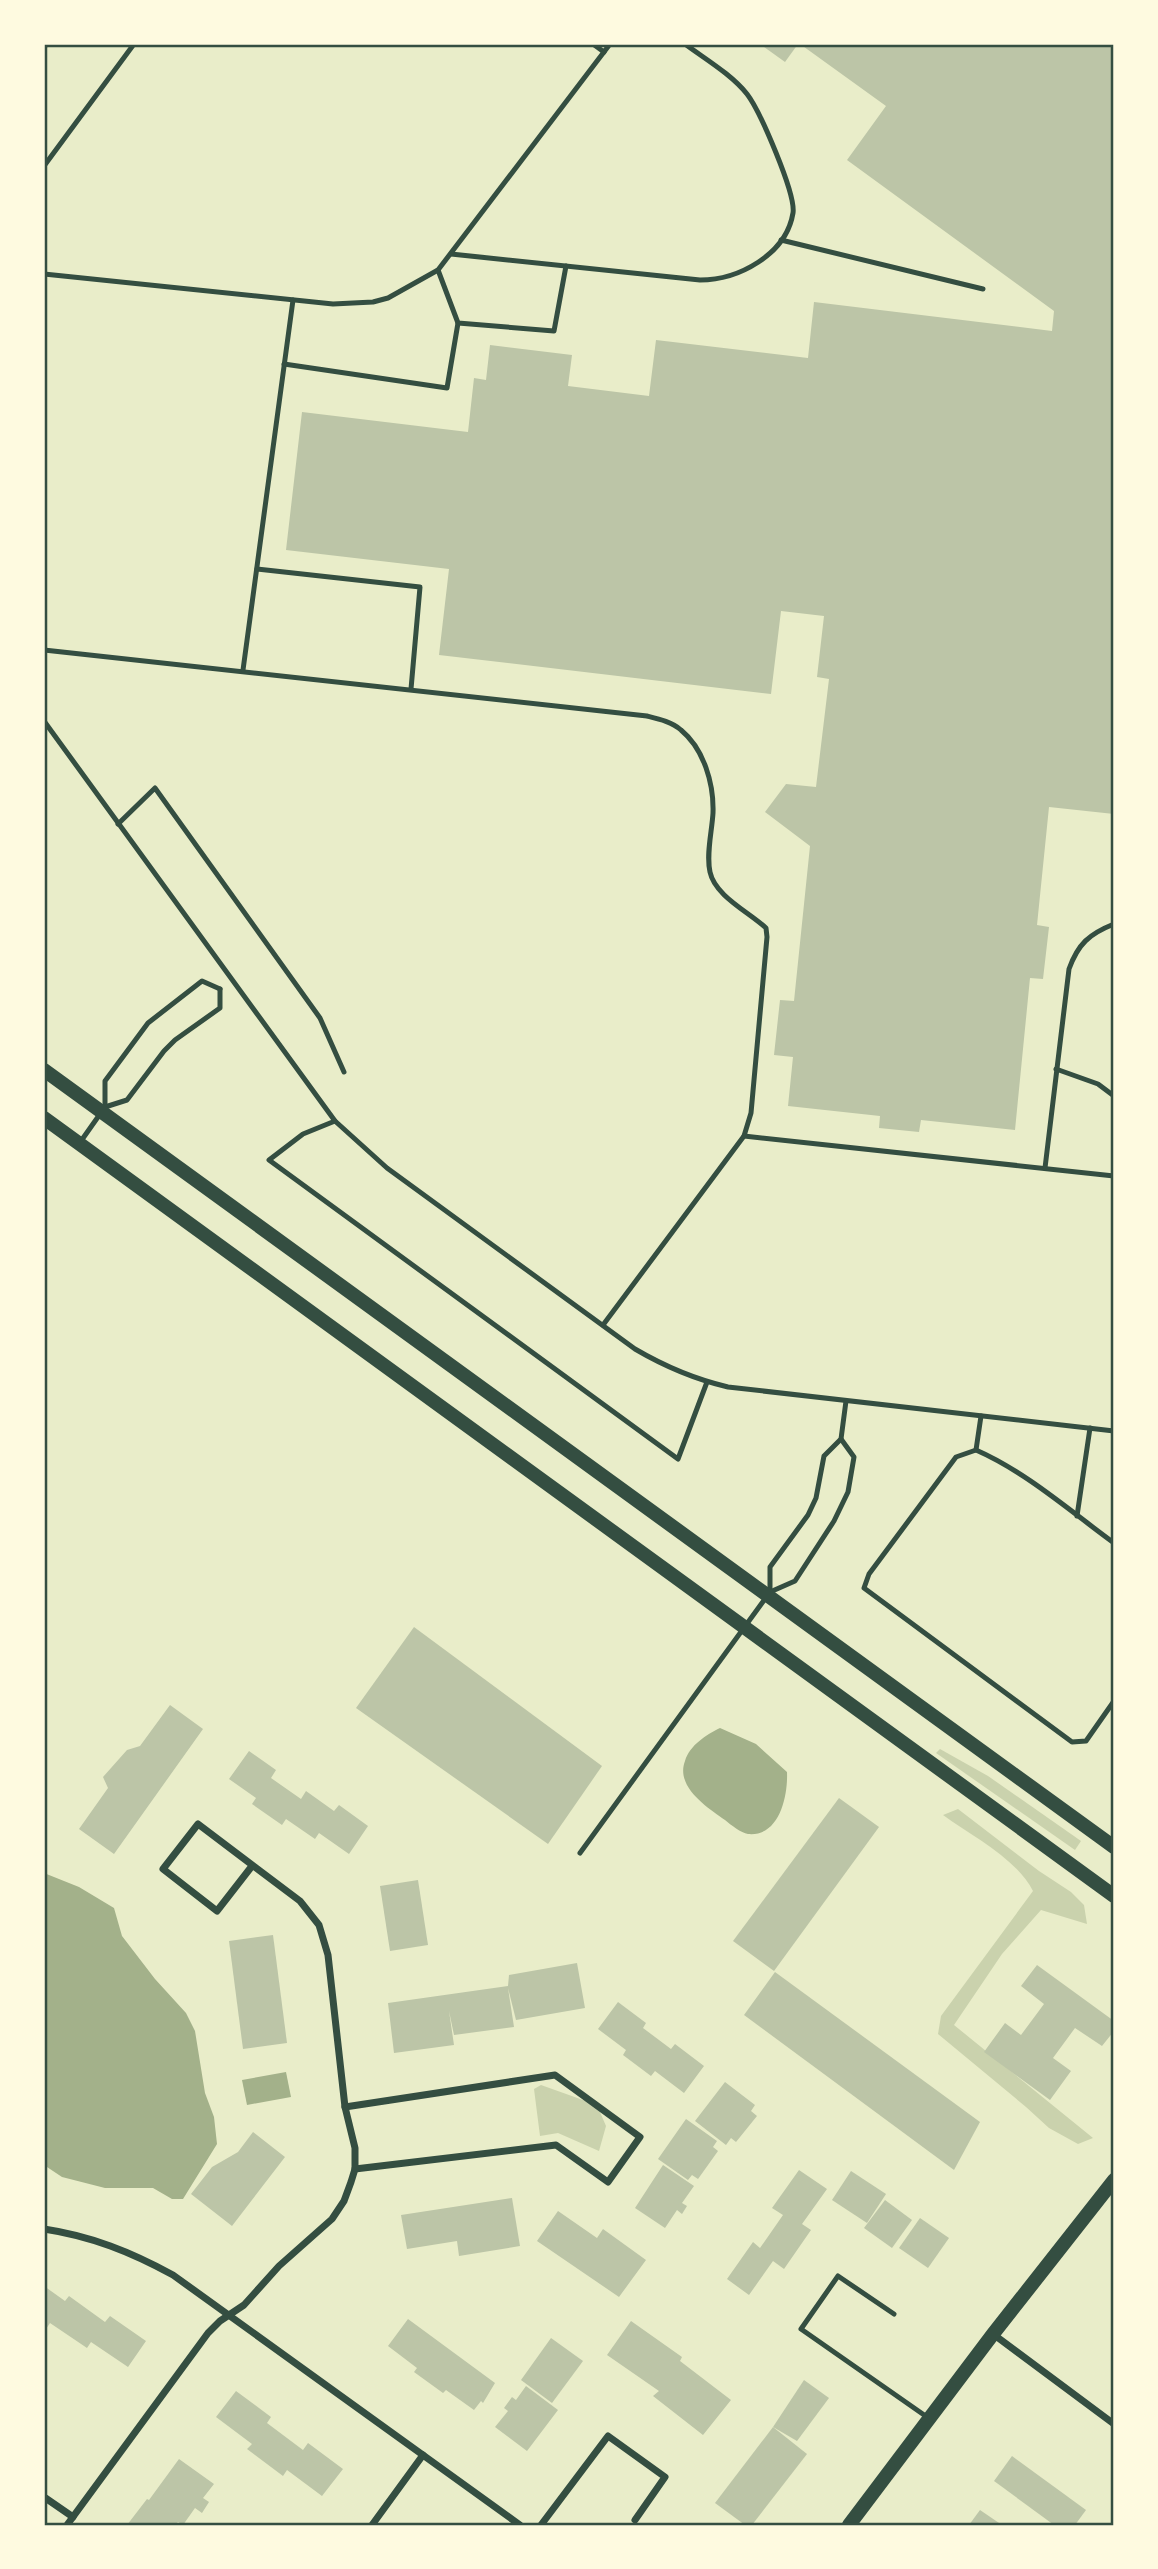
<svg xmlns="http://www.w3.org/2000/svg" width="1158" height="2569" font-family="Bitter,serif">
<rect width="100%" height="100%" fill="#e9edc9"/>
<g fill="#cad2ad">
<polygon points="940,1749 988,1776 1081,1841 1075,1850 936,1753"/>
<path d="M958,1809L1039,1871L1071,1892L1084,1905L1087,1924L1041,1910L1002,1954L954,2025L1093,2138L1078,2144L1049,2128L1026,2107L938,2034L941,2016L1033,1891C1017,1859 972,1836 943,1815Z"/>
<polygon points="541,2085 597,2105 606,2126 599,2151 558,2133 540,2136 534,2089"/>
</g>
<g fill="#a3b18a">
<path d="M720,1728L756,1744L787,1772C788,1795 780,1837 748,1834C741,1833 731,1825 725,1820C708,1808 675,1787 685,1761C690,1745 706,1735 720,1728Z"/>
<polygon points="44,1873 79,1887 114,1908 122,1936 155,1979 186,2013 195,2031 205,2093 214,2117 217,2144 183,2199 172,2199 153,2188 105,2188 62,2177 44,2165"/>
<polygon points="286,2072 291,2097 247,2105 242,2080"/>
</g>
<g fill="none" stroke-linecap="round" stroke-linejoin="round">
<polyline stroke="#a3b18a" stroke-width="6" points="44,47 46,44"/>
</g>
<g fill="#bcc5a7">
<polygon points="760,44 798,44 785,62"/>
<polygon points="800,44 1114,44 1114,814 1049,807 1037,925 1049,927 1043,979 1030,978 1015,1130 921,1120 919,1132 879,1128 880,1116 788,1106 793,1057 774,1055 780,1000 794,1001 810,846 765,812 786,784 816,787 829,679 817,677 824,616 781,611 771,694 439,655 449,569 286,550 302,412 468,432 474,378 486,380 490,345 572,355 568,386 649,396 656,340 808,358 814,302 1052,331 1054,311 847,160 886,106"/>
<polygon points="414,1627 602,1766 548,1844 356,1708"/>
<polygon points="170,1705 203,1729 114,1854 79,1829 108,1788 103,1777 127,1750 140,1746"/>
<polygon points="249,1751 276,1770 271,1778 301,1799 306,1791 334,1811 339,1805 368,1826 349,1854 319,1833 315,1839 286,1819 282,1825 252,1804 256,1798 229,1779"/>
<polygon points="839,1798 879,1827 774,1971 733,1941"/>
<polygon points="418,1880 428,1945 390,1951 380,1886"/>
<polygon points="273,1935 287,2043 243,2049 229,1941"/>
<polygon points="577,1963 585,2008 516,2020 508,1988 514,2027 454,2035 449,2011 454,2045 394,2053 388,2003 508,1986 509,1975"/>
<polygon points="1037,1965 1114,2021 1114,2031 1102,2046 1075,2028 1053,2058 1071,2071 1050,2100 984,2052 1005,2023 1021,2035 1044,2004 1021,1986"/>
<polygon points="775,1972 980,2122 954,2170 744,2015"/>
<polygon points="618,2002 646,2023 643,2028 671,2049 675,2044 704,2066 684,2093 655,2071 651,2076 623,2055 626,2050 598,2029"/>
<polygon points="725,2082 755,2105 751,2111 757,2116 736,2142 731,2138 726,2145 695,2121"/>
<polygon points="686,2119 717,2141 713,2147 718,2151 698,2179 692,2175 688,2180 658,2159"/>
<polygon points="253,2132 285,2157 232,2226 191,2194 212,2167 238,2152"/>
<polygon points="663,2165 694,2186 682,2203 687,2206 682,2214 677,2210 665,2228 635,2208"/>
<polygon points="799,2170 827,2189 802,2224 811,2230 784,2269 773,2261 749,2295 727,2279 753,2242 760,2248 783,2215 772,2208"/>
<polygon points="851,2171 886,2194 867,2223 832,2200"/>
<polygon points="512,2198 520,2246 459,2256 457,2241 407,2249 401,2215"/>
<polygon points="885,2200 912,2220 892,2248 864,2228"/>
<polygon points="558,2211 597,2238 603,2229 646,2260 619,2297 537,2241"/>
<polygon points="920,2218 949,2238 928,2268 899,2248"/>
<polygon points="44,2286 65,2301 69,2296 105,2322 110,2316 146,2341 128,2367 91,2342 87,2348 50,2323 46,2329 44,2327"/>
<polygon points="408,2319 495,2383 483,2403 481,2401 474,2410 446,2390 443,2393 414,2372 417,2368 388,2346"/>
<polygon points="631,2321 682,2357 680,2361 731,2400 703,2435 653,2396 659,2391 607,2355"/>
<polygon points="551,2338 583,2361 552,2403 521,2380"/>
<polygon points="804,2380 829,2398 797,2441 773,2427"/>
<polygon points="526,2386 558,2410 527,2451 495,2427 508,2411 504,2408 512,2397 516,2400"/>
<polygon points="236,2391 271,2417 267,2423 303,2450 308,2443 343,2469 322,2496 287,2470 283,2476 247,2449 252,2444 216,2417"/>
<polygon points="773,2427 807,2454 752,2525 745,2525 715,2503"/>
<polygon points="1012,2456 1086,2510 1075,2525 1054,2525 994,2481"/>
<polygon points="179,2459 214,2484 203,2498 209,2502 202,2513 195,2508 183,2525 178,2522 175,2525 127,2525 147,2499 149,2500"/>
<polygon points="980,2510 1002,2525 969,2525"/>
</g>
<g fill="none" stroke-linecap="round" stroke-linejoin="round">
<g stroke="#344e41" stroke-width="5">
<polyline points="593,44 604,52"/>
<polyline points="44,166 134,44"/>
<polyline points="781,240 983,289"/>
<path d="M451,254L700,280C738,280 786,255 793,213C796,194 760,111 747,94C731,74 705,59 685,44"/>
<polyline points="438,270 458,323 554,331 566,266"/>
<polyline points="44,274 333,304 373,302 388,298 438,270 610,44"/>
<polyline points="284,364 447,388 458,323"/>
<polyline points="257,569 420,587 411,689"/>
<path d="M44,650L647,716C659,719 672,722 681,730C704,749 714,784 713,813C712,831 706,854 710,872C715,896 749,912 766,928L767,937L751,1113L744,1136L603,1325"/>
<polyline points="243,670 293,300"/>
<path d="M44,721L335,1121L387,1168L635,1349C664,1366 694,1379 728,1387L1114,1431"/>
<polyline points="118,824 155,788 320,1018 344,1072"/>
<polyline points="1056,1069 1098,1084 1114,1096"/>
<polyline points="105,1107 127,1100 164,1051 175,1040 220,1008 220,989"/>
<polyline points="335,1121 303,1134 269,1160 678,1459 707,1382"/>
<polyline points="744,1136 1114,1176"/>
<polyline points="81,1141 105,1107 105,1081 148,1023 202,981 220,989"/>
<path d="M1045,1168L1069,969C1078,944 1089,934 1114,924"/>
<polyline points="976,1450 981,1416"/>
<polyline points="1077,1516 1090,1428"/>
<path d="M1114,1543C1070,1511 1026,1472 976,1450L956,1457L869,1574L864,1588L1072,1742L1086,1741L1114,1701"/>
<polyline points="770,1592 770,1567 808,1515 816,1498 824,1456 841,1439 846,1401"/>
<polyline points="580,1853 770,1592 795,1581 834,1521 848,1492 854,1457 841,1439"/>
<polyline points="894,2314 838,2276 801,2329 927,2417"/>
</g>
<g stroke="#344e41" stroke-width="7">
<polyline points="345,2107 555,2075 640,2137 608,2182 556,2145 355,2169"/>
<path d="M44,2229C91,2236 131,2252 173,2275L520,2525"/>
<polyline points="993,2334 1114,2424"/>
<polyline points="44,2497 73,2517"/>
<polyline points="67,2525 208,2333 220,2321 244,2305 279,2266 332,2219 344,2201 351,2182 355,2169 355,2148 345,2107 328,1955 319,1925 300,1901 198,1824 163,1869 217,1911 252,1866"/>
<polyline points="372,2525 423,2455"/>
<polyline points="541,2525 608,2436 665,2477 635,2520"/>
</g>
<g stroke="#344e41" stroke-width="14">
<polyline points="44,1070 1114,1847"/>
<polyline points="44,1118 1114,1896"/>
<polyline points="849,2525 993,2334 1114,2180"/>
</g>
</g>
<rect width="1158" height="2569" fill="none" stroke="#fefae0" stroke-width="91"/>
<rect x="46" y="46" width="1066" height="2478" fill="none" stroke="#344e41" stroke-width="2.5"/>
</svg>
